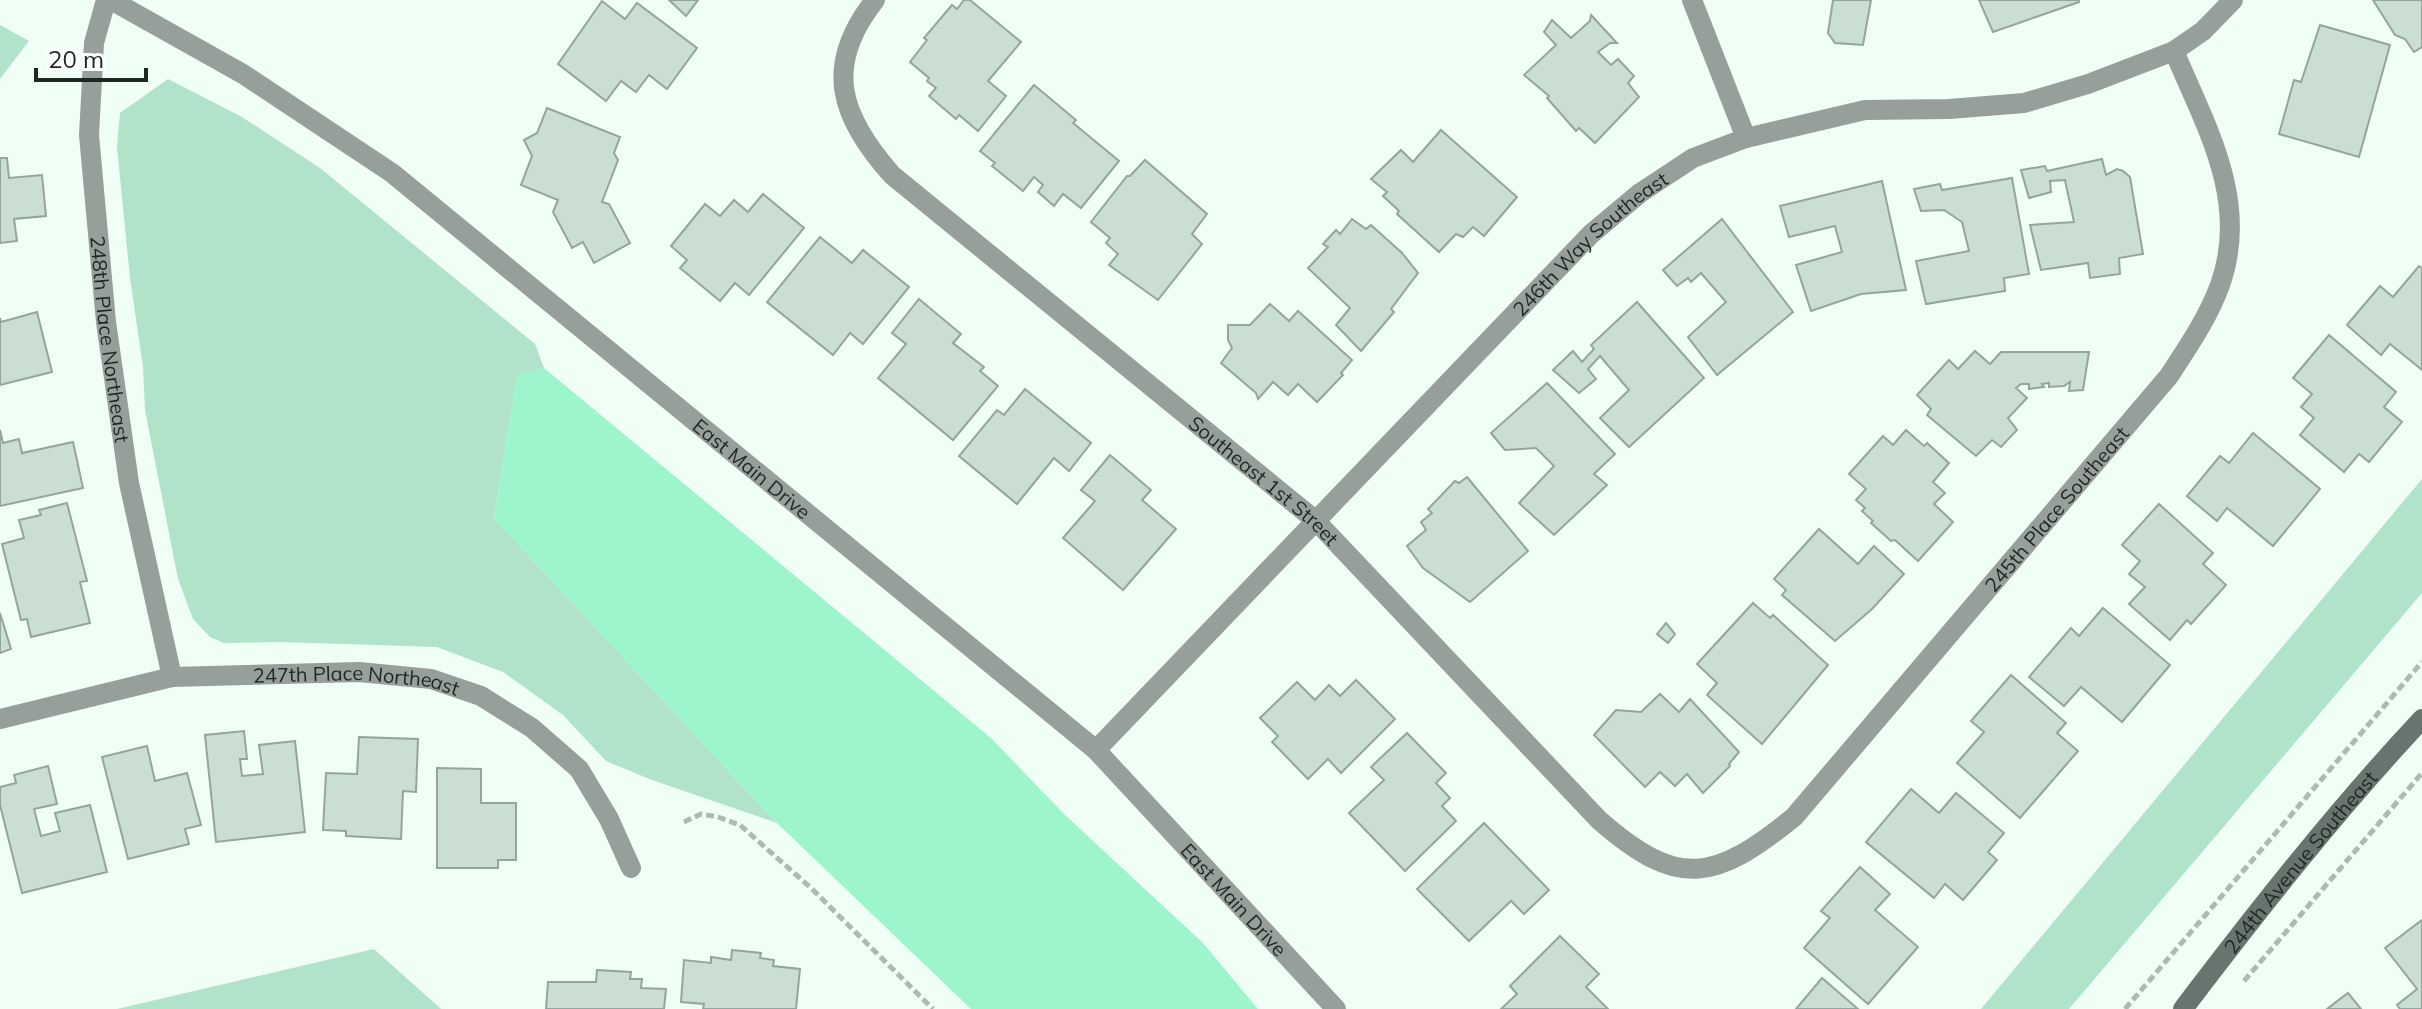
<svg xmlns="http://www.w3.org/2000/svg" width="2422" height="1009" font-family="Mulish,sans-serif">
<rect width="100%" height="100%" fill="#effff6"/>
<g fill="#b0e3c9">
<polygon points="0,25 29,41 0,79"/>
<polygon points="168,79 242,117 320,168 535,344 544,368 517,376 494,518 777,823 652,780 606,761 563,715 503,672 437,647 282,642 224,643 210,637 193,619 178,579 145,410 143,367 130,278 117,147 120,113"/>
<polygon points="2422,479 2422,593 2069,1009 1981,1009"/>
<polygon points="374,949 441,1009 117,1009"/>
</g>
<polygon fill="#9df6cb" points="544,368 991,738 1064,814 1203,943 1258,1009 971,1009 777,823 494,518 517,375"/>
<g fill="#cbded4" stroke="#93a59c" stroke-width="2">
<polygon points="669,0 698,0 686,16"/>
<polygon points="964,0 970,0 1021,42 988,81 1006,96 978,131 959,115 956,119 929,96 936,88 927,81 929,78 910,62 927,40 924,38 952,5 957,9"/>
<polygon points="1833,0 1871,0 1863,45 1835,43 1828,33"/>
<polygon points="1979,0 2079,0 2079,2 1993,32"/>
<polygon points="2373,0 2422,0 2422,47 2414,52 2405,39 2395,35"/>
<polygon points="602,1 625,19 637,3 697,48 667,89 649,75 636,92 621,81 606,101 558,64"/>
<polygon points="1591,15 1617,43 1610,43 1598,52 1611,65 1618,59 1634,76 1628,83 1639,97 1595,143 1579,128 1576,131 1547,98 1549,96 1524,75 1556,45 1544,32 1552,20 1571,38 1590,21"/>
<polygon points="2320,25 2390,45 2359,157 2279,134 2294,80 2301,82"/>
<polygon points="1034,85 1076,120 1073,123 1119,161 1081,208 1063,194 1054,206 1038,192 1043,185 1034,177 1023,191 992,166 995,163 980,151"/>
<polygon points="547,108 620,137 614,153 618,160 602,202 609,204 630,243 594,263 583,242 572,248 553,212 558,200 521,185 532,156 524,140 537,133"/>
<polygon points="1441,130 1517,197 1484,236 1473,227 1463,237 1456,234 1439,252 1397,214 1399,211 1383,196 1387,192 1371,179 1401,150 1413,162"/>
<polygon points="0,158 7,158 9,178 42,175 46,216 14,219 17,241 0,243"/>
<polygon points="2102,159 2106,175 2117,169 2123,171 2130,177 2143,254 2119,258 2120,274 2090,278 2088,263 2041,270 2030,225 2074,222 2065,180 2050,181 2051,192 2029,198 2021,170 2045,166 2047,171"/>
<polygon points="1145,160 1207,214 1192,234 1202,244 1158,300 1109,265 1118,254 1106,243 1110,238 1091,222 1127,176 1130,176"/>
<polygon points="2012,178 2029,274 2004,278 2005,291 1926,304 1916,261 1969,251 1962,222 1944,210 1921,211 1914,189 1940,184 1942,190"/>
<polygon points="1882,181 1906,290 1861,294 1811,311 1796,265 1842,252 1835,226 1789,237 1780,206"/>
<polygon points="763,194 804,228 749,295 735,283 720,301 680,268 687,260 671,246 705,204 720,216 734,200 748,212"/>
<polygon points="1352,219 1366,229 1371,225 1402,253 1418,273 1391,309 1394,312 1361,351 1336,325 1350,308 1308,268 1328,247 1323,244 1336,230 1340,234"/>
<polygon points="1722,219 1793,312 1717,375 1688,337 1726,302 1701,273 1691,282 1688,278 1677,286 1663,270"/>
<polygon points="820,237 852,263 863,250 909,287 863,344 850,333 833,355 767,302"/>
<polygon points="2419,266 2422,268 2422,370 2390,344 2381,355 2347,325 2380,286 2393,297"/>
<polygon points="919,299 961,334 953,343 984,367 980,371 998,386 953,440 878,378 906,344 892,333"/>
<polygon points="1637,302 1704,378 1629,447 1600,418 1629,390 1600,356 1588,369 1596,379 1579,393 1553,370 1573,351 1582,362 1594,349 1591,345"/>
<polygon points="1270,304 1289,321 1298,311 1352,360 1341,373 1343,375 1317,402 1298,384 1288,395 1273,382 1258,399 1256,393 1221,363 1232,348 1228,340 1228,325 1250,325"/>
<polygon points="37,312 52,372 0,385 0,318 1,322"/>
<polygon points="2329,335 2396,392 2384,407 2402,422 2369,462 2359,454 2344,472 2300,435 2314,418 2301,407 2312,394 2293,378"/>
<polygon points="1975,351 1990,364 2001,352 2089,352 2083,390 2069,391 2070,382 2064,386 2049,387 2049,383 2042,384 2044,387 2029,389 2029,384 2021,384 2016,388 2027,398 2008,418 2017,430 2001,447 1992,440 1976,456 1927,415 1931,409 1917,395 1949,360 1958,369"/>
<polygon points="1547,383 1615,454 1594,474 1607,485 1554,535 1519,503 1554,466 1536,448 1505,450 1491,433"/>
<polygon points="1025,389 1091,443 1069,471 1054,458 1017,504 959,456 997,410 1004,415"/>
<polygon points="0,430 3,443 19,439 22,453 73,442 83,488 0,506"/>
<polygon points="1906,430 1924,446 1927,443 1949,463 1933,482 1945,493 1934,504 1953,522 1918,561 1895,540 1891,541 1871,523 1873,521 1862,511 1865,508 1856,500 1866,489 1849,474 1883,436 1893,445"/>
<polygon points="2253,433 2320,489 2273,546 2227,508 2217,521 2187,496 2220,456 2229,463"/>
<polygon points="1110,455 1151,490 1142,500 1176,529 1123,590 1063,538 1095,501 1081,490"/>
<polygon points="1467,477 1528,551 1470,602 1423,568 1407,546 1426,530 1421,522 1432,513 1428,509 1455,481 1459,483"/>
<polygon points="67,503 87,581 80,582 90,623 31,637 27,619 21,620 2,544 24,538 19,520 41,515 39,510"/>
<polygon points="2159,504 2213,553 2203,564 2226,585 2191,624 2187,620 2170,640 2129,604 2145,587 2129,574 2140,561 2122,545"/>
<polygon points="1819,529 1858,564 1874,546 1904,574 1872,609 1835,641 1782,595 1786,590 1774,579"/>
<polygon points="1753,603 1770,618 1773,615 1828,665 1762,744 1707,695 1717,683 1697,664"/>
<polygon points="2103,608 2170,665 2122,722 2081,687 2064,706 2029,677 2071,628 2079,636"/>
<polygon points="0,613 11,649 0,653"/>
<polygon points="1666,623 1675,634 1668,643 1657,634"/>
<polygon points="2011,675 2066,723 2057,733 2078,751 2020,818 1957,763 1984,732 1971,721"/>
<polygon points="1356,680 1395,719 1341,773 1328,759 1308,779 1272,742 1278,736 1260,718 1297,682 1315,700 1329,685 1340,696"/>
<polygon points="1660,694 1679,712 1690,699 1739,752 1729,764 1730,766 1703,793 1687,774 1675,786 1660,772 1645,787 1594,735 1616,710 1641,712"/>
<polygon points="244,731 247,759 240,759 242,776 263,774 259,745 295,741 305,832 216,842 205,735"/>
<polygon points="1407,733 1446,773 1436,783 1450,798 1442,806 1456,821 1405,871 1349,813 1384,780 1371,767"/>
<polygon points="359,737 418,739 416,792 403,791 401,839 346,836 346,831 323,830 326,773 357,774"/>
<polygon points="147,746 155,781 187,773 201,825 185,829 189,844 128,859 102,757"/>
<polygon points="48,766 57,804 34,809 41,836 60,831 55,813 90,805 107,872 22,893 0,805 0,787 16,783 14,775"/>
<polygon points="437,768 481,769 481,803 516,803 516,860 498,860 498,868 437,868"/>
<polygon points="1911,789 1939,813 1956,793 2004,833 1988,852 1997,860 1963,900 1945,884 1934,898 1866,842"/>
<polygon points="1484,823 1549,890 1524,914 1511,901 1469,941 1417,889"/>
<polygon points="1860,867 1890,894 1875,910 1918,947 1868,1004 1804,948 1830,918 1821,911"/>
<polygon points="2422,920 2422,1009 2400,1009 2397,1005 2417,989 2385,948"/>
<polygon points="1560,936 1599,974 1586,987 1608,1009 1501,1009 1517,994 1510,986"/>
<polygon points="732,950 761,953 760,958 774,960 773,966 800,969 796,1009 703,1009 704,1004 681,1002 684,960 711,963 711,957 731,960"/>
<polygon points="597,970 631,972 630,979 642,979 641,988 666,989 664,1009 546,1009 548,982 596,982"/>
<polygon points="1822,978 1858,1009 1796,1009"/>
<polygon points="2348,993 2361,1009 2327,1009"/>
</g>
<g fill="none" stroke-linecap="round" stroke-linejoin="round">
<g stroke="#adbab3" stroke-width="5" stroke-dasharray="8 4" stroke-linecap="butt">
<polyline points="684,822 701,814 718,817 740,825 811,888 933,1009"/>
<polyline points="2244,981 2422,773"/>
<polyline points="2125,1009 2422,662"/>
</g>
<g stroke="#979f9b" stroke-width="20">
<path id="s1" d="M106,0L94,43L89,135L106,322L129,483L172,677"/>
<path id="s2" d="M111,0L243,74L392,173L1096,750L1336,1009"/>
<path id="s3" d="M875,0C822,67 841,117 892,175L1315,520L1599,820C1679,890 1715,881 1794,817L2169,376C2188,347 2208,318 2220,285C2250,201 2206,127 2174,51"/>
<polyline points="1692,0 1746,138"/>
<path id="s4" d="M0,719L172,677L359,672L431,679L481,696L532,728L579,769L609,819L631,868"/>
<path id="s5" d="M1096,750L1591,234L1640,193L1693,158L1746,138L1865,110L1949,109L2024,103L2088,84L2174,51L2203,31L2233,0"/>
</g>
<path stroke="#68746e" stroke-width="20" id="s6" d="M2183,1009C2259,909 2336,811 2422,719"/>
</g>
<g text-anchor="middle" dominant-baseline="central" stroke-width="6" stroke-linejoin="round" paint-order="stroke">
<g font-size="20" fill="#1f2723" stroke="#fff">
<text stroke="none"><textPath href="#s5" startOffset="708">246th Way Southeast</textPath></text>
<text stroke="none"><textPath href="#s1" startOffset="342">248th Place Northeast</textPath></text>
<text stroke="none"><textPath href="#s2" startOffset="796">East Main Drive</textPath></text>
<text stroke="none"><textPath href="#s3" startOffset="678">Southeast 1st Street</textPath></text>
<text stroke="none"><textPath href="#s3" startOffset="1784">245th Place Southeast</textPath></text>
<text stroke="none"><textPath href="#s4" startOffset="362">247th Place Northeast</textPath></text>
<text stroke="none"><textPath href="#s6" startOffset="188">244th Avenue Southeast</textPath></text>
<text stroke="none"><textPath href="#s2" startOffset="1444">East Main Drive</textPath></text>
</g>
</g>
<path d="M36 68v12h110v-12" fill="none" stroke="#1f2723" stroke-width="4"/>
<text x="48" y="68" font-size="24" fill="#1f2723" stroke="#ffffff" stroke-width="6" paint-order="stroke">20 m</text>
</svg>
